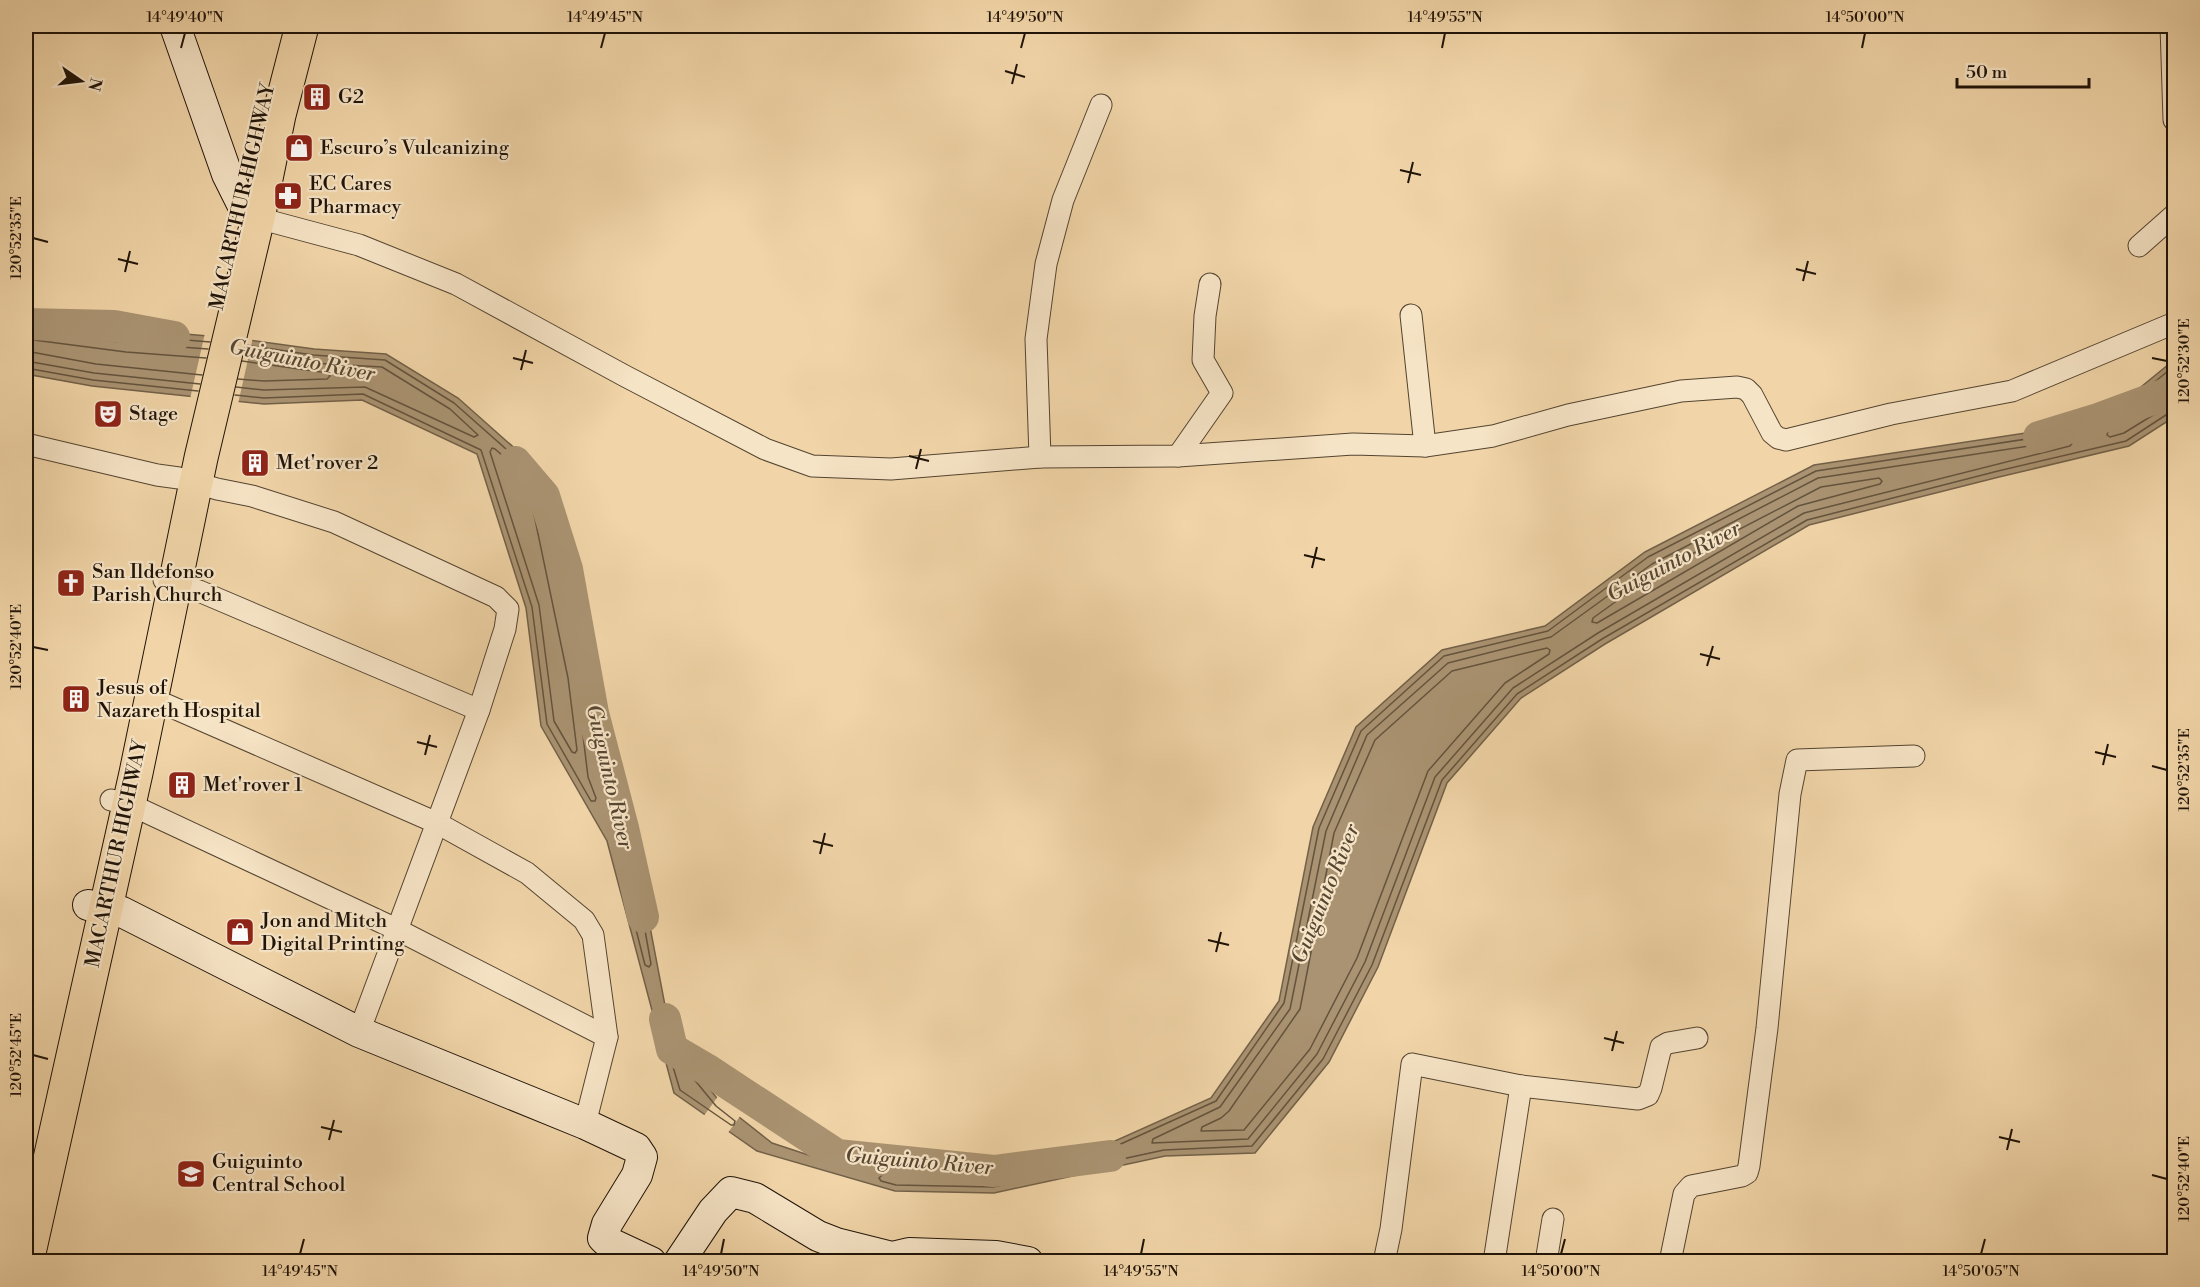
<svg xmlns="http://www.w3.org/2000/svg" width="2200" height="1287" font-family="'Libre Bodoni',serif">
<rect width="100%" height="100%" fill="#f1d5a8"/>
<filter id="stains"><feTurbulence type="fractalNoise" baseFrequency=".00333" numOctaves="4"/><feColorMatrix values="0 0 0 0 .2 0 0 0 0 .09 0 0 0 0 .02 0 0 0 .5 -.17"/></filter>
<radialGradient id="worn" r=".72"><stop offset=".6" stop-color="#630" stop-opacity="0"/><stop offset="1" stop-color="#630" stop-opacity=".3"/></radialGradient>
<polygon fill="#aa9372" stroke="#726048" stroke-width="1.5" points="26,317 128,329 242,339 314,349 386,354 458,398 538,469 582,676 594,777 646,906 672,1042 720,1102 772,1143 854,1170 1066,1163 1211,1098 1279,1001 1313,827 1356,727 1442,650 1545,626 1645,552 1814,465 2098,422 2169,364 2174,356 2174,417 2129,446 1999,477 1809,525 1605,644 1521,698 1447,783 1378,967 1329,1062 1255,1153 1165,1156 994,1193 895,1191 757,1151 674,1093 607,841 541,726 526,608 477,454 362,400 264,404 92,386 26,374"/>
<g fill="#f1d5a8">
<polygon points="205,333 253,337 238,404 190,399"/>
<polygon points="719,1095 741,1115 727,1134 703,1117"/>
</g>
<g fill="none" stroke-linecap="round" stroke-linejoin="round">
<g stroke="#64533d" stroke-width="1.5">
<polyline points="26,323 128,335 210,342"/>
<polyline points="26,330 127,343 208,349"/>
<polyline points="26,339 126,352 206,358"/>
<polyline points="26,351 96,364 202,375"/>
<polyline points="26,361 94,373 200,384"/>
<polyline points="2174,366 2099,428 1816,471 1648,557 1548,631 1444,656 1361,731 1319,828 1284,1003 1216,1101 1083,1161 1082,1166 1085,1167 1164,1150 1252,1146 1323,1059 1372,965 1442,780 1517,694 1602,639 1807,520 1998,471 2126,441 2169,413 2174,412"/>
<polyline points="26,368 93,380 198,391"/>
<polyline points="2174,377 2108,431 2107,435 2110,437 2124,433 2166,407 2174,405"/>
<polyline points="238,379 264,381 327,379 330,376 328,373 242,361"/>
<polyline points="236,387 264,390 365,387 474,437 478,435 450,409 382,367 312,363 245,353"/>
<polyline points="235,395 264,398 363,394 481,450 532,607 547,724 591,801 595,801 596,798 588,777 576,677 532,472 454,403 385,360 313,355 246,345"/>
<polygon points="2068,440 2072,443 2070,446 1804,513 1598,633 1513,688 1435,777 1365,962 1317,1054 1248,1139 1152,1143 1153,1139 1220,1107 1290,1009 1326,831 1367,735 1448,663 1551,637 1652,564 1818,478"/>
<polygon points="492,448 495,449 526,476 568,678 577,750 575,753 572,752 554,721 539,605 490,452"/>
<polygon points="1879,478 1882,481 1880,484 1798,506 1597,623 1592,622 1593,618 1657,572 1821,487"/>
<polygon points="1547,648 1550,650 1549,654 1505,683 1428,771 1357,958 1310,1049 1244,1130 1201,1131 1202,1127 1221,1118 1229,1111 1300,1009 1334,833 1375,740 1452,671"/>
<polygon points="626,879 629,880 641,908 651,964 649,967 645,965 624,882"/>
<polygon points="675,1056 716,1106 735,1121 734,1125 731,1125 680,1090 671,1060"/>
<polygon points="1047,1169 1050,1172 1048,1175 993,1187 896,1185 881,1181 879,1178 882,1175"/>
</g>
<g stroke="#aa9372" stroke-width="32">
<polyline points="26,324 114,326 174,337"/>
<polyline points="2039,437 2098,419 2174,391"/>
<polyline points="515,462 544,496 567,569 593,713 623,828 643,917"/>
<polyline points="665,1019 672,1049 706,1069 837,1155 994,1171 1110,1156"/>
</g>
<g stroke="#544430" stroke-width="23">
<g id="street">
<polyline points="2171,26 2174,120"/>
<polyline points="258,218 359,245 456,284 625,376 765,449 812,466 891,469 1040,457 1178,456 1353,444 1425,446 1493,436 1568,415 1681,391 1737,387 1746,389 1752,395 1772,433 1778,438 1786,440 1891,414 2012,391 2172,324"/>
<polyline points="2139,246 2174,215"/>
<polyline points="1411,315 1425,446"/>
<polyline points="26,444 157,475 179,478 217,489 252,496 334,522 496,597 508,609 505,629 479,710 359,1032"/>
<polyline points="1178,456 1222,393 1203,360 1205,316 1210,284"/>
<polyline points="1040,457 1036,339 1046,264 1063,200 1101,105"/>
<polyline points="164,580 199,591 479,710"/>
<polyline points="151,698 437,823 527,873 584,920 593,935 607,1037 585,1124"/>
<polyline points="111,800 129,804 396,929 607,1037"/>
<polyline points="1384,1262 1391,1229 1412,1064 1521,1086 1638,1099 1648,1095 1651,1088 1661,1047 1668,1043 1697,1038"/>
<polyline points="1494,1262 1521,1086"/>
<polyline points="1546,1262 1553,1219"/>
<polyline points="1670,1262 1684,1194 1691,1186 1742,1176 1747,1173 1749,1166 1767,1028 1790,794 1797,760 1914,756"/>
</g>
</g>
<g stroke="#1f1308" stroke-width="32">
<g id="secondary">
<polyline points="175,26 227,174 242,204 258,218"/>
<polyline points="88,905 122,912 359,1032 585,1124 636,1148 642,1157 637,1175 607,1224 603,1238 606,1241 651,1262"/>
<polyline points="679,1262 713,1211 731,1192 755,1198 818,1236 836,1243 892,1257 909,1253 996,1256 1028,1262"/>
</g>
</g>
<g stroke="#1f1308" stroke-width="35">
<polyline id="highway" points="27,1262 136,773 201,458 258,218 279,115 302,26"/>
</g>
<use href="#street" stroke="#f6e4c6" stroke-width="21"/>
<use href="#secondary" stroke="#f6e4c6" stroke-width="30"/>
<use href="#highway" stroke="#f1d5a8" stroke-width="33"/>
</g>
<path fill="none" stroke="#1f1308" stroke-width="2" d="M181,48L185,33M601,48L605,33M1021,48L1025,33M1442,48L1445,33M1862,48L1865,33M1005,71L1025,77M1012,84L1017,64M1400,170L1421,175M1408,183L1413,162M33,238L48,242M118,259L138,264M1796,269L1816,274M125,272L130,251M1803,281L1808,261M513,358L533,363M2152,358L2167,361M521,370L526,350M909,456L929,461M916,469L921,449M1304,555L1325,560M1312,568L1317,547M33,647L48,650M1700,654L1720,659M1707,666L1713,646M417,742L437,747M2095,752L2116,757M425,755L430,735M2103,765L2108,744M2152,766L2167,770M813,841L833,846M820,854L825,833M1208,940L1229,945M1216,952L1221,932M1604,1038L1624,1043M1612,1051L1617,1031M33,1055L48,1059M321,1127L342,1132M1999,1137L2020,1142M329,1140L334,1120M2007,1150L2012,1129M2152,1175L2167,1179M300,1254L304,1239M721,1254L724,1239M1141,1254L1144,1239M1561,1254L1565,1239M1981,1254L1985,1239"/>
<defs>
<g id="building-square" transform="scale(1.5)"><rect x="-9" y="-9" width="18" height="18" rx="4" fill="#8f2418" stroke="#f6e4c6"/><path d="M-4-6H4V6H1V3H-1V6H-4ZM-2.5-4.3h1.7v1.8h-1.7ZM.8-4.3h1.7v1.8H.8ZM-2.5-1h1.7V.8h-1.7ZM.8-1h1.7V.8H.8Z" fill="#fff"/></g>
<g id="shop-square" transform="scale(1.5)"><rect x="-9" y="-9" width="18" height="18" rx="4" fill="#8f2418" stroke="#f6e4c6"/><path d="M-5-2.5h2.3a2.7 3.5 0 0 1 5.4 0H5L5.5 6h-11ZM-1.5-2.5h3a1.5 2.3 0 0 0-3 0Z" fill="#fff"/></g>
<g id="pharmacy-square" transform="scale(1.5)"><rect x="-9" y="-9" width="18" height="18" rx="4" fill="#8f2418" stroke="#f6e4c6"/><path d="M-2-6h4v4h4v4h-4v4h-4v-4h-4v-4h4Z" fill="#fff"/></g>
<g id="theatre-square" transform="scale(1.5)"><rect x="-9" y="-9" width="18" height="18" rx="4" fill="#8f2418" stroke="#f6e4c6"/><path d="M-5-5.5Q0-4 5-5.5V0Q5 5 0 6Q-5 5-5 0ZM-3.3-2.5H-1v1.5H-3.3ZM1-2.5H3.3v1.5H1ZM-2.8 1Q0 5.5 2.8 1Z" fill="#fff"/></g>
<g id="church-square" transform="scale(1.5)"><rect x="-9" y="-9" width="18" height="18" rx="4" fill="#8f2418" stroke="#f6e4c6"/><path d="M-1.2-6h2.4v3.5h3.3v2.4h-3.3V6h-2.4V-.1h-3.3v-2.4h3.3Z" fill="#fff"/></g>
<g id="school-square" transform="scale(1.5)"><rect x="-9" y="-9" width="18" height="18" rx="4" fill="#8f2418" stroke="#f6e4c6"/><path d="M0-5L7-2L0 1L-7-2ZM-4 1L0 2.5L4 1V4Q0 6-4 4Z" fill="#fff"/></g>
</defs>
<g fill-rule="evenodd">
<use href="#building-square" x="317" y="97"/>
<use href="#shop-square" x="299" y="148"/>
<use href="#pharmacy-square" x="288" y="196"/>
<use href="#theatre-square" x="108" y="414"/>
<use href="#building-square" x="255" y="463"/>
<use href="#church-square" x="71" y="583"/>
<use href="#building-square" x="76" y="699"/>
<use href="#building-square" x="182" y="785"/>
<use href="#shop-square" x="240" y="932"/>
<use href="#school-square" x="191" y="1174"/>
</g>
<g text-anchor="middle" dominant-baseline="central" stroke-width="4.5" stroke-linejoin="round" paint-order="stroke">
<g font-size="20" fill="#1f1308" stroke="#f6e4c6" text-anchor="start">
<text x="338" y="97">G2</text>
<text x="320" y="148">Escuro’s Vulcanizing</text>
<text x="309" y="184">EC Cares<tspan x="309" dy="23">Pharmacy</tspan></text>
<text x="129" y="414">Stage</text>
<text x="276" y="463">Met'rover 2</text>
<text x="92" y="572">San Ildefonso<tspan x="92" dy="23">Parish Church</tspan></text>
<text x="97" y="688">Jesus of<tspan x="97" dy="23">Nazareth Hospital</tspan></text>
<text x="203" y="785">Met'rover 1</text>
<text x="261" y="921">Jon and Mitch<tspan x="261" dy="23">Digital Printing</tspan></text>
<text x="212" y="1162">Guiguinto<tspan x="212" dy="23">Central School</tspan></text>
</g>
<g font-size="20" fill="#1f1308" stroke="#f6e4c6">
<text transform="translate(243 197) rotate(-77)">MACARTHUR HIGHWAY</text>
<text transform="translate(117 854) rotate(-78)">MACARTHUR HIGHWAY</text>
</g>
<g font-size="21" font-style="italic" fill="#574632" stroke="#f6e4c6">
<text transform="translate(302 361) rotate(11)">Guiguinto River</text>
<text transform="translate(1674 562) rotate(-28)">Guiguinto River</text>
<text transform="translate(609 777) rotate(77)">Guiguinto River</text>
<text transform="translate(1326 894) rotate(-68)">Guiguinto River</text>
<text transform="translate(919 1162) rotate(5)">Guiguinto River</text>
</g>
</g>
<rect width="2200" height="1287" fill="none" stroke="#f1d5a8" stroke-width="66"/>
<g transform="translate(81 81) rotate(104)" stroke="#f6e4c6" stroke-width="4.5" paint-order="stroke">
<path d="M0-4.5L10 22L0 15L-10 22Z" fill="#1f1308"/>
<text y="-9" font-size="16" font-weight="bold" text-anchor="middle" fill="#1f1308">N</text>
</g>
<path d="M1957 78v9h132v-9" fill="none" stroke="#1f1308" stroke-width="3"/>
<text x="1966" y="78" font-size="18" fill="#1f1308" stroke="#f6e4c6" stroke-width="4.5" paint-order="stroke">50 m</text>
<rect x="33" y="33" width="2134" height="1221" fill="none" stroke="#1f1308" stroke-width="2"/>
<g font-size="15" text-anchor="middle" fill="#1f1308">
<text x="185" y="22">14°49'40"N</text>
<text x="605" y="22">14°49'45"N</text>
<text x="1025" y="22">14°49'50"N</text>
<text x="1445" y="22">14°49'55"N</text>
<text x="1865" y="22">14°50'00"N</text>
<text transform="translate(16 238) rotate(-90)" y="5">120°52'35"E</text>
<text transform="translate(2184 361) rotate(-90)" y="5">120°52'30"E</text>
<text transform="translate(16 647) rotate(-90)" y="5">120°52'40"E</text>
<text transform="translate(2184 770) rotate(-90)" y="5">120°52'35"E</text>
<text transform="translate(16 1055) rotate(-90)" y="5">120°52'45"E</text>
<text transform="translate(2184 1179) rotate(-90)" y="5">120°52'40"E</text>
<text x="300" y="1276">14°49'45"N</text>
<text x="721" y="1276">14°49'50"N</text>
<text x="1141" y="1276">14°49'55"N</text>
<text x="1561" y="1276">14°50'00"N</text>
<text x="1981" y="1276">14°50'05"N</text>
</g>
<rect width="100%" height="100%" filter="url(#stains)"/>
<rect width="100%" height="100%" fill="url(#worn)"/>
</svg>
